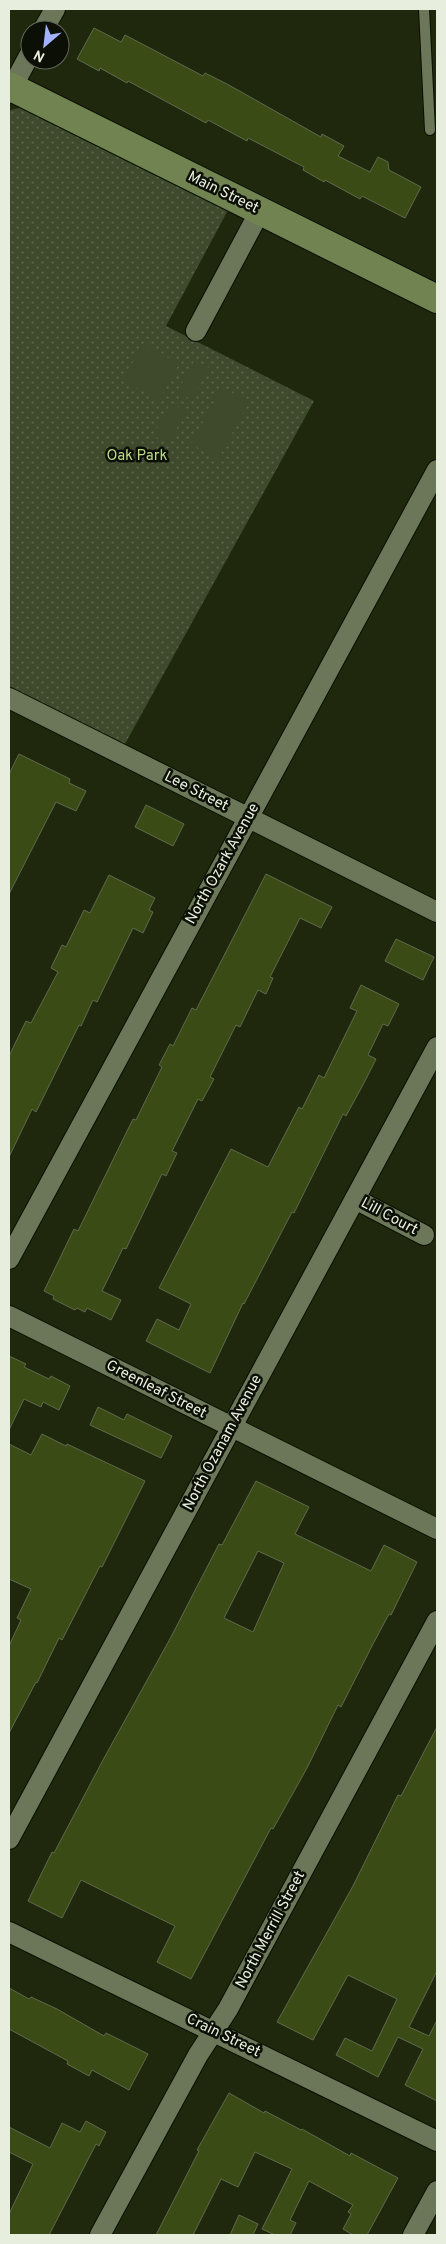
<svg xmlns="http://www.w3.org/2000/svg" width="446" height="2244" font-family="Overpass,sans-serif">
<defs>
<pattern id="grass-dots" width="8" height="8" patternUnits="userSpaceOnUse" patternTransform="scale(1.25)"><rect width="8" height="8" fill="#3f4a2c"/><path d="M2 2h.1M6 6h.1" fill="none" stroke="#5b644a" stroke-width="1.8" stroke-linecap="round"/></pattern>
</defs>
<rect width="100%" height="100%" fill="#1f280d"/>
<polygon fill="url(#grass-dots)" points="20,108 32,111 228,210 166,326 314,401 125,744 9,687 9,113 11,110"/>
<g fill="#3f4a2c">
<polygon points="143,344 179,364 159,400 123,380"/>
<polygon points="195,360 209,368 192,400 177,392"/>
<polygon points="222,387 249,402 218,459 191,444"/>
<polygon points="171,403 186,412 168,443 153,435"/>
</g>
<g fill="#3b4b15" stroke="#5f6a4d" fill-rule="evenodd">
<polygon points="94,28 121,42 125,35 203,76 205,73 227,84 321,137 322,134 344,146 338,156 370,172 378,157 388,162 389,170 421,187 405,218 362,196 360,199 325,180 324,182 303,170 304,167 248,138 247,141 208,120 206,123 128,81 127,83 100,68 99,71 77,59"/>
<polygon points="19,754 70,779 69,783 86,791 76,811 56,802 9,894 9,774"/>
<polygon points="146,805 184,824 173,846 135,827"/>
<polygon points="266,874 332,907 321,928 300,918 270,977 273,978 266,994 258,990 240,1027 236,1025 210,1077 214,1079 202,1101 198,1099 172,1151 177,1153 166,1176 162,1174 126,1249 123,1248 102,1291 121,1300 111,1320 87,1308 85,1312 77,1308 75,1310 53,1299 54,1296 44,1291 74,1229 78,1231 133,1119 136,1120 162,1067 159,1065 170,1044 173,1046 192,1008 196,1010"/>
<polygon points="109,875 155,898 149,910 153,912 143,933 133,928 97,1002 93,1000 81,1026 79,1025 36,1112 32,1109 9,1157 9,1056 26,1021 31,1023 58,972 51,968 62,945 66,947 84,910 90,913"/>
<polygon points="396,939 434,957 423,980 385,961"/>
<polygon points="361,985 399,1004 388,1026 383,1024 368,1055 376,1059 365,1081 346,1116 343,1114 294,1213 292,1212 244,1304 243,1303 210,1373 146,1341 157,1319 179,1330 191,1304 159,1288 231,1149 268,1167 299,1107 302,1109 319,1075 324,1078 357,1011 350,1008"/>
<polygon points="9,1356 26,1364 24,1367 49,1379 51,1376 70,1386 59,1410 43,1402 41,1407 24,1399 9,1430"/>
<polygon points="98,1407 124,1420 127,1414 172,1436 161,1458 90,1425"/>
<polygon points="42,1434 66,1446 67,1444 145,1481 102,1567 100,1566 62,1640 59,1638 37,1683 36,1682 9,1733 9,1646 21,1620 17,1618 31,1589 9,1579 9,1444 31,1455"/>
<path d="M256,1481L309,1507L295,1534L371,1571L384,1545L417,1562L391,1615L389,1614L373,1644L341,1707L338,1705L307,1768L273,1829L271,1828L191,1979L157,1962L175,1926L81,1880L62,1918L28,1901L52,1852L54,1853L103,1760L171,1637L219,1544L222,1545ZM258,1551L284,1563L253,1632L224,1618Z"/>
<polygon points="437,1727 437,1971 409,2027 429,2036 437,2020 437,2101 405,2085 423,2049 398,2037 378,2077 336,2055 345,2038 372,2051 397,1999 348,1975 313,2040 277,2022 353,1886 398,1795 401,1796"/>
<polygon points="9,1988 29,1999 31,1997 57,2009 104,2036 106,2033 148,2054 129,2090 92,2070 89,2076 67,2064 68,2061 9,2029"/>
<polygon points="229,2093 264,2113 265,2111 301,2130 302,2129 350,2156 351,2153 398,2178 367,2235 353,2235 343,2229 351,2214 348,2212 353,2205 309,2181 290,2220 296,2223 290,2235 275,2235 262,2229 292,2169 255,2152 238,2187 221,2179 193,2235 156,2235 199,2151 197,2150"/>
<polygon points="86,2121 106,2132 99,2146 96,2144 49,2235 9,2235 9,2214 33,2164 9,2152 9,2127 50,2148 62,2123 80,2132"/>
<polygon points="239,2215 258,2224 253,2235 230,2235"/>
</g>
<g fill="none" stroke-linecap="round" stroke-linejoin="round">
<g stroke="#091000" stroke-width="12">
<polyline id="lane" points="424,9 430,130"/>
</g>
<g stroke="#091000" stroke-width="22">
<g id="street">
<polyline points="43,30 55,9"/>
<polyline points="9,93 30,54"/>
<polyline points="196,331 260,211"/>
<polyline points="9,698 437,912"/>
<polyline points="355,1199 424,1235"/>
<polyline points="9,1259 437,470"/>
<polyline points="9,1316 437,1529"/>
<polyline points="9,1839 437,1047"/>
<polyline points="9,1932 437,2141"/>
<polyline points="100,2235 198,2055 228,2009 437,1621"/>
<polyline points="413,2235 437,2191"/>
</g>
</g>
<g stroke="#091000" stroke-width="30">
<polyline id="secondary" points="9,86 437,299"/>
</g>
<use href="#lane" stroke="#6c7759" stroke-width="10"/>
<use href="#street" stroke="#6c7759" stroke-width="20"/>
<use href="#secondary" stroke="#728352" stroke-width="28"/>
</g>
<g text-anchor="middle" dominant-baseline="central" stroke-width="5" stroke-linejoin="round" paint-order="stroke">
<g font-size="15" fill="#e7eedd" stroke="#0b0f05">
<text transform="translate(223 193) rotate(26)">Main Street</text>
<text transform="translate(196 792) rotate(27)">Lee Street</text>
<text transform="translate(223 864) rotate(-61)">North Ozark Avenue</text>
<text transform="translate(389 1217) rotate(28)">Lill Court</text>
<text transform="translate(156 1390) rotate(27)">Greenleaf Street</text>
<text transform="translate(223 1443) rotate(-62)">North Ozanam Avenue</text>
<text transform="translate(271 1930) rotate(-62)">North Merrill Street</text>
<text transform="translate(223 2036) rotate(26)">Crain Street</text>
</g>
<g font-size="15" fill="#bdda89" stroke="#0b0f05">
<text x="137" y="456">Oak Park</text>
</g>
</g>
<rect width="446" height="2244" fill="none" stroke="#e7eedd" stroke-width="20"/>
<g transform="translate(45 45) rotate(208)"><circle r="24" fill="#0b0f05" stroke="#63685b"/>
<path d="M0-4L9 19L0 12L-9 19Z" fill="#a3b2fd"/>
<text y="-8" font-size="14" font-weight="bold" text-anchor="middle" fill="#e7eedd">N</text>
</g>
</svg>
